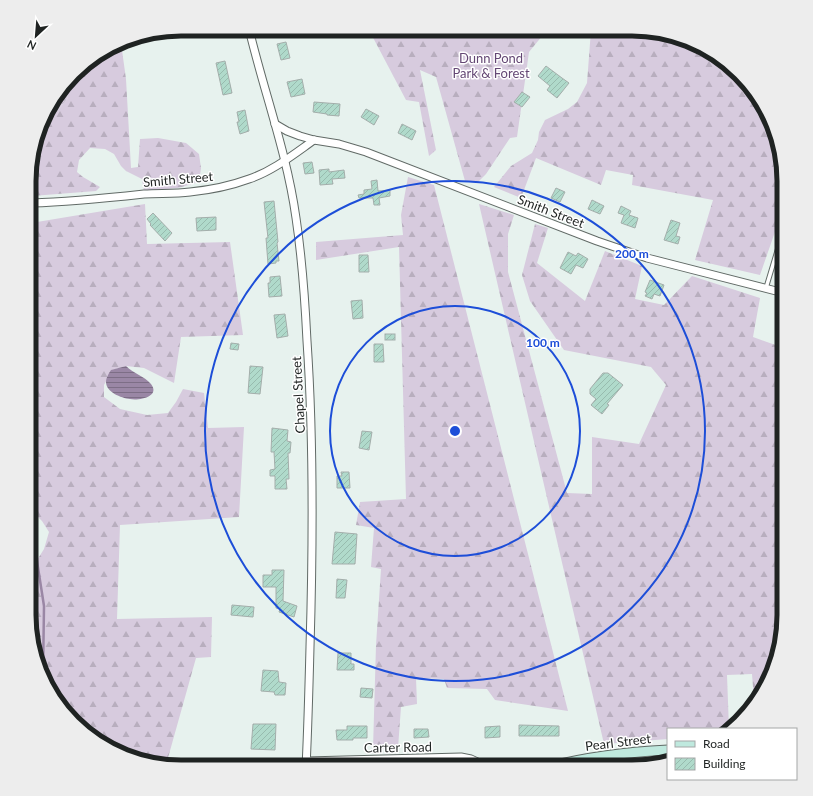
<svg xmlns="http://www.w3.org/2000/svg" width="813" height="796" font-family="Lato,sans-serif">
<defs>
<pattern id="forest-firs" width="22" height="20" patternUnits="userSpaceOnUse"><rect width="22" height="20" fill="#d7cbde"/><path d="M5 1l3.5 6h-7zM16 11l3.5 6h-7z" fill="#b8aebe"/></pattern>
<pattern id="wetland-marsh" width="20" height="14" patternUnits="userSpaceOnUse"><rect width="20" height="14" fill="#d7cbde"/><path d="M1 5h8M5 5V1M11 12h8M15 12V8" fill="none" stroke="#b8aebe"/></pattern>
<pattern id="water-rules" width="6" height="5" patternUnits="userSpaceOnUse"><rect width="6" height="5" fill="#9a87a5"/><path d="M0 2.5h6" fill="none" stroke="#7d6e86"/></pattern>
<pattern id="building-hatch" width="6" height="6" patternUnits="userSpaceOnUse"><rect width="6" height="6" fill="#b0dacb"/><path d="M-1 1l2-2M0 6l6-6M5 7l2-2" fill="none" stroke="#97bbae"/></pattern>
</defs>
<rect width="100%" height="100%" fill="#e7f2ee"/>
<g fill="url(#forest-firs)">
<polygon points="369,30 547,30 529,52 517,137 510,138 486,174 477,183 465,181 436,77 420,70 436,150 429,156 419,102 406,100"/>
<polygon points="591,30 652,30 708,49 752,88 776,132 784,171 784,206 760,275 695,260 713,200 632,185 633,175 606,170 601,185 536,158 521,198 494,187 511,166 532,153 538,140 539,132 545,120 568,109 577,102 587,83"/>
<polygon points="121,43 126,79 131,168 138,167 140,139 158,138 186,143 199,154 201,168 199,182 178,188 144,191 142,179 126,171 121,166 114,154 105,149 90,148 79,160 77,172 83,177 100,187 96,191 32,196 32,151 39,133 68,98 65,86 81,67"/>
<polygon points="408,177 434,185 568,711 495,700 487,689 447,688 444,679 416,678 417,704 401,707 398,748 373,749 376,645 381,569 371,567 374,528 356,525 360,502 406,499 399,247 316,260 316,242 403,235 401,215"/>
<polygon points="145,204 147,244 230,242 243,335 181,337 174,383 144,368 126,366 112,370 104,385 104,397 120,409 147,415 168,413 176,402 183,389 204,393 208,428 244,427 239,517 120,525 117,619 212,617 211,657 196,658 166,765 113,751 61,708 37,664 29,625 30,569 34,565 44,549 49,532 42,521 36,515 30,515 31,223"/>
<polygon points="479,204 514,215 508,234 508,272 567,493 592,494 592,437 639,444 666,385 651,367 564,350 530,301 522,275 535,224 548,228 537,263 585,301 605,251 642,266 635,299 664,305 692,276 760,298 753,337 784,348 784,625 770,676 767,676 767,684 754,700 752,674 727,675 729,729 668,729 668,739 604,744"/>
</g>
<polygon fill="url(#wetland-marsh)" points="65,86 68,98 39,133 49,105"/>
<path fill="url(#water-rules)" d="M126,366C133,373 144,376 151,384C161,397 138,401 130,399C121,398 106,392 106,382C106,378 109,373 111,370Z"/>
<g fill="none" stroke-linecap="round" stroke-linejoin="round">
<polyline stroke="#9a87a5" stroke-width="2.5" points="30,538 34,542 44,606 43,675"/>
</g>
<g fill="url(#building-hatch)" stroke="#a4aeab">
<polygon points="286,42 290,58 281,60 277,44"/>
<polygon points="225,61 232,93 223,95 216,63"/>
<polygon points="546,66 562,78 569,83 557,98 547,90 550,86 538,76"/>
<polygon points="302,79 305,94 291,97 287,82"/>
<polygon points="522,92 530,97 522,107 514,102"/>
<polygon points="314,102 340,104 339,116 327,115 327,114 313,112"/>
<polygon points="366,109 379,116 374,125 361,117"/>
<polygon points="245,110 249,131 240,134 237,122 239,122 237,112"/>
<polygon points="402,124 416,131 412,140 398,133"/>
<polygon points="312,162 314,173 305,174 303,163"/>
<polygon points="329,169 329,172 344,170 345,178 332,179 333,184 320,185 319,170"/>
<polygon points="377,180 378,191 390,190 390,196 379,198 380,205 374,205 373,198 359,198 358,195 364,194 364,190 372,189 371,181"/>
<polygon points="556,188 565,192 560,202 551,198"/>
<polygon points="592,200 604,206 600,214 588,209"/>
<polygon points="274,201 278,242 277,243 279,261 276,261 276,263 268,264 266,238 268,238 264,202"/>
<polygon points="621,206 631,211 629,215 638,218 635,228 621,223 624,215 618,213"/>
<polygon points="153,213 172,233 165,241 150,225 151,224 147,219"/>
<polygon points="216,217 216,230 197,231 196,218"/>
<polygon points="671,220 680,223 676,236 680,237 678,244 664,240"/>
<polygon points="568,252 576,256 578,253 588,259 583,268 576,265 571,274 560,268"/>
<polygon points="359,255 368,255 369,272 359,272"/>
<polygon points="280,276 282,296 269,297 268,283 270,283 270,277"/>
<polygon points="650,280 664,285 660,296 654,294 652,299 645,296 647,293 645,292"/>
<polygon points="362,300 363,318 353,319 351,301"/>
<polygon points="285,314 288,336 277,338 274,315"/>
<rect x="385" y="334" width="10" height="6"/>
<polygon points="231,343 239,344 238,350 230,349"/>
<polygon points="374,344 383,344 384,362 374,362"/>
<polygon points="250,366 263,367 260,394 248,393"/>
<polygon points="603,373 608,373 623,385 607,404 609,405 602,414 591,405 596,399 590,394 590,389"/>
<polygon points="272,428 288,430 287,441 291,442 290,453 288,453 289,479 286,479 287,489 275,489 275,476 270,476 270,470 275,469 274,452 271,452"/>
<polygon points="362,431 372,432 369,450 359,448"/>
<polygon points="341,472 349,472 350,488 337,488 337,476 342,476"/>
<polygon points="335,532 357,534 355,564 332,564"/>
<polygon points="272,570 284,570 283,601 297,606 294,617 279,612 280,609 276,608 276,587 263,587 263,575 272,575"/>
<polygon points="337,579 347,580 345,598 336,598"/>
<polygon points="232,605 254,607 253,617 231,615"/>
<polygon points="338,653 351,653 351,664 354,664 354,670 337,670"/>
<polygon points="263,670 278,671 279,682 286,683 285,695 275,695 274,692 261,691"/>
<polygon points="361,688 373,689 372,698 360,697"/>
<polygon points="253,724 276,724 275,750 251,749"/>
<polygon points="519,725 559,726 559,736 519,736"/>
<polygon points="347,726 367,726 367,738 353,738 353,740 337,740 336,730 347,730"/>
<polygon points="500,726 500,737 485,738 485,727"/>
<polygon points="414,729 428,729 429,737 414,738"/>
</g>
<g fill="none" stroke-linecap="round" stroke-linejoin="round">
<g stroke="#616a66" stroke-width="5.5">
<polyline id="lane" points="766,288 784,228"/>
</g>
<g stroke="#616a66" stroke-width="9">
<g id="street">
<path d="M249,29C264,92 287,153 296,218C302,258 305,300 307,341C314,443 313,545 310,647C309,687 308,727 306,767"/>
<polyline points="275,124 287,131 300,136 314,140 339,144 366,152 597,241 647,258 784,293"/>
<path d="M32,203C69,202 107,198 144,194C159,193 175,194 190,192C210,190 230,186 249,179C273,171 294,154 314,140"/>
<polyline points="306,761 461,757 471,759 488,767"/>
</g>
</g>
<g stroke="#616a66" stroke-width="11">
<path id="secondary" d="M548,767C587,757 628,752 668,750"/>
</g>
<use href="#lane" stroke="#fff" stroke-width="3.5"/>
<use href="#street" stroke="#fff" stroke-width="7"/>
<use href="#secondary" stroke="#bfe9de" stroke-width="9"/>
</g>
<g fill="none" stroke="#1d4ed8" stroke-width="2">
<circle cx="455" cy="431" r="125"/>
<circle cx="455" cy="431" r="250"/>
</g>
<g text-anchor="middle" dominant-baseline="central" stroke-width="3" stroke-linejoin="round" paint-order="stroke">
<g font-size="13" fill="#644774" stroke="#fff">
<text x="491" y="58">Dunn Pond<tspan x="491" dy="15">Park &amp; Forest</tspan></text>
</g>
<g font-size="13" fill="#1f2322" stroke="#fff">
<text transform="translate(178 179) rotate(-5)">Smith Street</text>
<text transform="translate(551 211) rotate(21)">Smith Street</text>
<text transform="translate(298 395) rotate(-93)">Chapel Street</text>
<text transform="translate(618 742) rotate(-7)">Pearl Street</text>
<text transform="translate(398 747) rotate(-1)">Carter Road</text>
</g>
</g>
<path d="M0 0H813V796H0ZM181 36H632A145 145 0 0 1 777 181V615A145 145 0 0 1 632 760H181A145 145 0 0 1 36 615V181A145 145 0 0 1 181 36Z" fill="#ededed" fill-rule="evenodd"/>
<path fill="none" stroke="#1f2322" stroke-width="5" d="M181 36H632A145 145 0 0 1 777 181V615A145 145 0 0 1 632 760H181A145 145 0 0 1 36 615V181A145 145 0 0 1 181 36Z"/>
<circle cx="455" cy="431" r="6" fill="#1d4ed8" stroke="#fff" stroke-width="2"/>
<g font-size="12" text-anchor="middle" font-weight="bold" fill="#1d4ed8" stroke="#fff" stroke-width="3" stroke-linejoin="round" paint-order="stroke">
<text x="632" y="258">200 m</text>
<text x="543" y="347">100 m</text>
</g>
<rect x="667" y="728" width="130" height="52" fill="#ffffff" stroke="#a5a7a7"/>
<rect x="675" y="741" width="20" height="6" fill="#bfe9de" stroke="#a5a7a7"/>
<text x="703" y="748" font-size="12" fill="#1f2322">Road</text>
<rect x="675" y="758" width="20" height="12" fill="url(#building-hatch)" stroke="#a5a7a7"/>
<text x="703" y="768" font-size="12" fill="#1f2322">Building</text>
<g transform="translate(36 36) rotate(206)" stroke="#ffffff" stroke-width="3" paint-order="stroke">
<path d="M0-3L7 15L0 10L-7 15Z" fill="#1f2322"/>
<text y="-6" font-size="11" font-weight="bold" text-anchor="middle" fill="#1f2322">N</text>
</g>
</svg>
